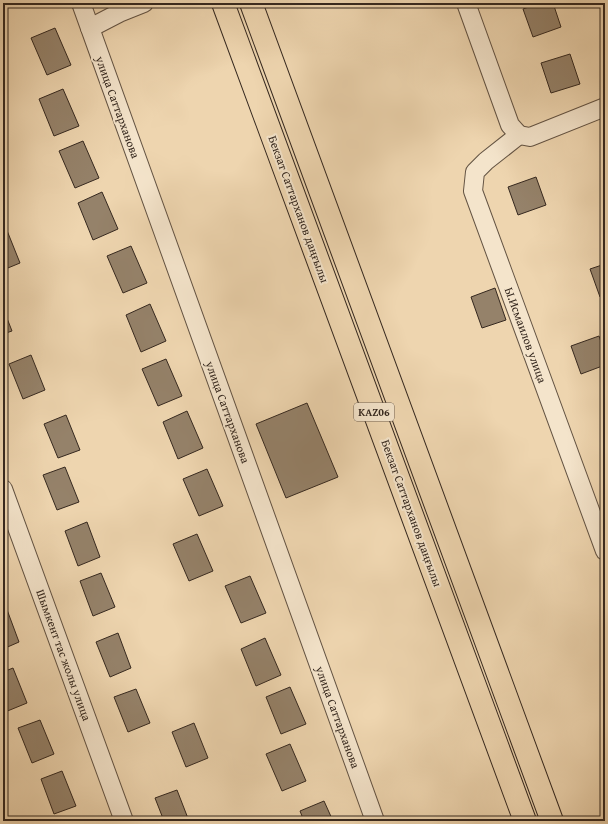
<svg xmlns="http://www.w3.org/2000/svg" width="608" height="824" font-family="'Gentium Book Plus',serif">
<rect width="100%" height="100%" fill="#eed5af"/>
<filter id="stains"><feTurbulence type="fractalNoise" baseFrequency=".005" numOctaves="4"/><feColorMatrix values="0 0 0 0 .2 0 0 0 0 .09 0 0 0 0 .02 0 0 0 .5 -.17"/></filter>
<radialGradient id="worn" r=".72"><stop offset=".6" stop-color="#630" stop-opacity="0"/><stop offset="1" stop-color="#630" stop-opacity=".3"/></radialGradient>
<g fill="#95826a" stroke="#35281f">
<polygon points="540,3 553,3 561,27 533,37 523,9"/>
<polygon points="55,28 71,65 47,75 31,38"/>
<polygon points="570,54 580,84 551,93 541,63"/>
<polygon points="63,89 79,126 54,136 39,99"/>
<polygon points="83,141 99,178 75,188 59,151"/>
<polygon points="536,177 546,205 518,215 508,187"/>
<polygon points="102,192 118,229 93,240 78,203"/>
<polygon points="6,228 20,263 3,270 3,229"/>
<polygon points="131,246 147,283 123,293 107,256"/>
<polygon points="605,264 605,296 600,297 590,269"/>
<polygon points="495,288 506,320 482,328 471,297"/>
<polygon points="150,304 166,341 141,352 126,315"/>
<polygon points="3,308 12,331 3,334"/>
<polygon points="599,336 605,353 605,365 581,374 571,346"/>
<polygon points="31,355 45,390 23,399 9,364"/>
<polygon points="166,359 182,396 158,406 142,369"/>
<polygon points="307,403 338,477 286,498 256,424"/>
<polygon points="187,411 203,448 178,459 163,422"/>
<polygon points="66,415 80,450 58,458 44,424"/>
<polygon points="65,467 79,502 57,510 43,475"/>
<polygon points="207,469 223,506 199,516 183,479"/>
<polygon points="87,522 100,557 78,566 65,531"/>
<polygon points="197,534 213,571 189,581 173,544"/>
<polygon points="101,573 115,607 93,616 80,581"/>
<polygon points="250,576 266,613 241,623 225,586"/>
<polygon points="6,607 19,642 3,649 3,608"/>
<polygon points="118,633 131,668 110,677 96,642"/>
<polygon points="265,638 281,675 256,686 241,649"/>
<polygon points="13,668 27,703 5,712 3,706 3,672"/>
<polygon points="290,687 306,724 281,734 266,697"/>
<polygon points="136,689 150,723 128,732 114,697"/>
<polygon points="40,720 54,754 32,763 18,728"/>
<polygon points="194,723 208,758 186,767 172,732"/>
<polygon points="290,744 306,781 282,791 266,754"/>
<polygon points="62,771 76,806 54,814 41,779"/>
<polygon points="177,790 189,821 164,821 155,798"/>
<polygon points="324,801 333,821 304,821 300,811"/>
</g>
<g fill="none" stroke-linecap="round" stroke-linejoin="round">
<g stroke="#635343" stroke-width="20">
<g id="minor">
<polyline points="81,3 375,821"/>
<polyline points="466,3 510,125 519,135"/>
<polyline points="90,28 119,13 144,3"/>
<polyline points="519,135 486,161 475,172 473,191 605,551"/>
<polyline points="519,135 530,137 605,107"/>
<polyline points="3,489 124,821"/>
</g>
</g>
<g stroke="#35281f" stroke-width="24">
<g id="primary">
<polyline points="223,3 525,821"/>
<polyline points="251,3 552,821"/>
</g>
</g>
<use href="#minor" stroke="#f4e4cb" stroke-width="18"/>
<use href="#primary" stroke="#eed5af" stroke-width="22"/>
</g>
<g text-anchor="middle" dominant-baseline="central" stroke-width="4" stroke-linejoin="round" paint-order="stroke">
<rect fill="#f4e4cb" stroke="#6e6053" stroke-width="1" x="354" y="403" width="40" height="18" rx="3"/>
<g font-size="11" font-weight="bold" fill="#35281f">
<text x="374" y="412">KАZ06</text>
</g>
<g font-size="12" fill="#35281f" stroke="#f4e4cb">
<text transform="translate(118 107) rotate(70)">улица Саттарханова</text>
<text transform="translate(299 209) rotate(70)">Бекзат Саттарханов даңғылы</text>
<text transform="translate(526 335) rotate(70)">Ы.Исмаилов улица</text>
<text transform="translate(228 412) rotate(70)">улица Саттарханова</text>
<text transform="translate(412 513) rotate(70)">Бекзат Саттарханов даңғылы</text>
<text transform="translate(64 655) rotate(70)">Шымкент тас жолы улица</text>
<text transform="translate(338 717) rotate(70)">улица Саттарханова</text>
</g>
</g>
<rect width="608" height="824" fill="none" stroke="#eed5af" stroke-width="16"/>
<rect x="4" y="4" width="600" height="816" fill="none" stroke="#35281f" stroke-width="2"/>
<rect x="8" y="8" width="592" height="808" fill="none" stroke="#35281f"/>
<rect width="100%" height="100%" filter="url(#stains)"/>
<rect width="100%" height="100%" fill="url(#worn)"/>
</svg>
